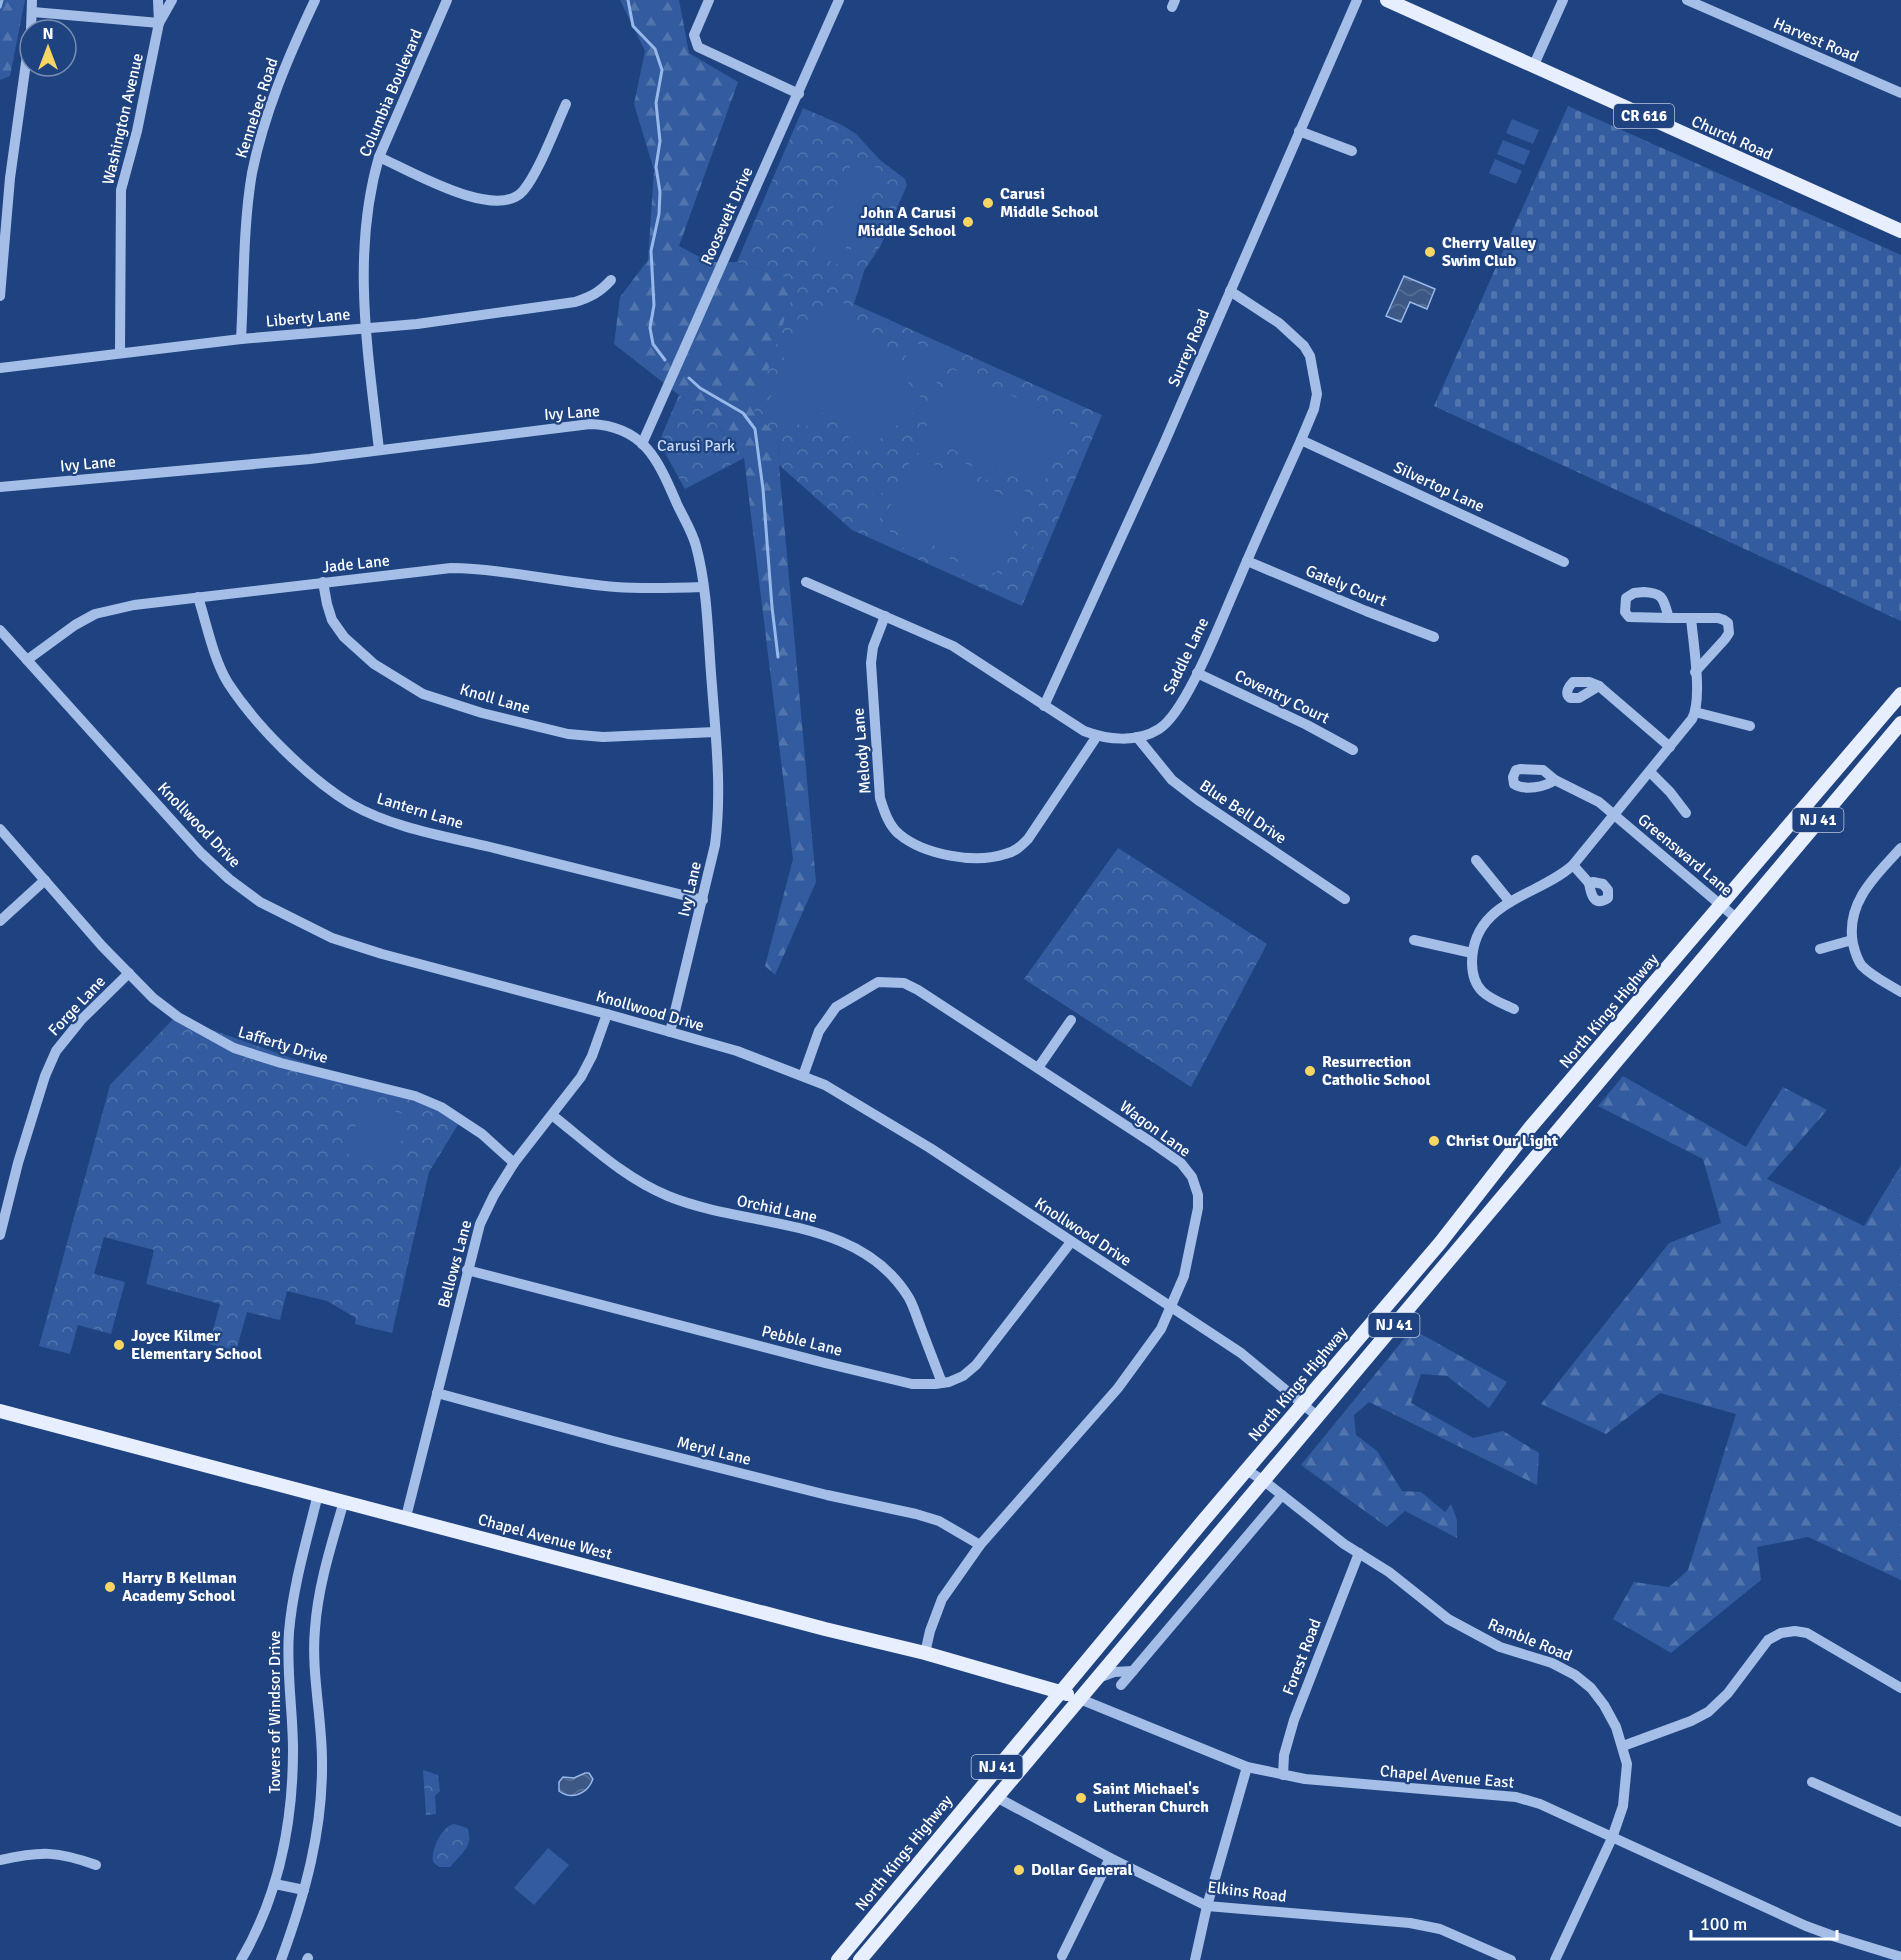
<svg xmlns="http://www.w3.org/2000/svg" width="1901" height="1960" font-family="Signika,sans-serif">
<defs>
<pattern id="forest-firs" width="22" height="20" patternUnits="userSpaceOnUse" patternTransform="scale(1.5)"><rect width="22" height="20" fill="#325c9f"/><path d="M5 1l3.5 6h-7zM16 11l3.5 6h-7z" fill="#5174ad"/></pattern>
<pattern id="cemetery-stones" width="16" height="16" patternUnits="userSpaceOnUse" patternTransform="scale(1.5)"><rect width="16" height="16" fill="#325c9f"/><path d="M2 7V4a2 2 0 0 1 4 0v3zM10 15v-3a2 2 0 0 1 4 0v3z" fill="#5174ad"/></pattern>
<pattern id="park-crowns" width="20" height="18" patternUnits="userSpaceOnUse" patternTransform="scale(1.5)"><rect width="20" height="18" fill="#325c9f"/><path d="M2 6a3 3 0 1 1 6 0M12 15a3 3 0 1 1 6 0" fill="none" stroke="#5174ad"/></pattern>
<pattern id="water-waves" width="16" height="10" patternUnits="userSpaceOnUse" patternTransform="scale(1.5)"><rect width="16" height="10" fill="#3d5885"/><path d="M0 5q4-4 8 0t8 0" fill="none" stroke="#5a7197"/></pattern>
</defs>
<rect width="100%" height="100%" fill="#1f4380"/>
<g fill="url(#forest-firs)">
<polygon points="0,0 25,0 10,76 0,80"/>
<polygon points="620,0 679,0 689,53 738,82 679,246 709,262 737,262 798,281 755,413 778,435 779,465 816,882 775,975 765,966 793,859 744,458 709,415 679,395 614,344 620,297 648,260 654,170 634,104 645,51"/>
<polygon points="1623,1076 1746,1147 1783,1087 1827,1110 1767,1179 1864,1226 1901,1165 1901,1580 1808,1537 1757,1547 1761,1580 1671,1653 1613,1619 1634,1582 1669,1587 1688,1570 1736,1414 1660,1393 1606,1434 1541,1404 1669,1243 1721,1223 1703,1159 1598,1106"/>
<polygon points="1412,1329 1507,1382 1489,1408 1447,1376 1421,1374 1411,1403 1473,1438 1503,1431 1539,1453 1537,1485 1369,1402 1354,1415 1356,1435 1377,1451 1402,1491 1421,1492 1445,1512 1451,1504 1457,1520 1457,1538 1405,1511 1387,1527 1301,1465"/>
</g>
<polygon fill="url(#cemetery-stones)" points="1568,106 1901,255 1901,621 1434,406"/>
<g fill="url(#park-crowns)">
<polygon points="803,108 842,125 856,134 880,160 905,179 907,185 881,245 864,271 854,304 1102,415 1022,606 852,530 779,465 778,436 754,413 797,281 737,262"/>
<polygon points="679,395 709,415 744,458 685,489 659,442"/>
<polygon points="1118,848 1267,944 1191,1087 1024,979"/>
<polygon points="175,1017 462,1118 429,1172 392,1333 355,1324 356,1318 327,1301 287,1291 280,1320 247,1312 236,1351 209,1344 220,1304 146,1284 154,1250 104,1237 94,1274 125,1282 111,1334 78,1325 70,1354 39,1346 110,1085"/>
<polygon points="423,1770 438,1775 440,1791 435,1796 436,1814 426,1815"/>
<path d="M454,1824L467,1828C475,1845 461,1854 450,1867H439L433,1862C431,1850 441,1827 454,1824Z"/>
</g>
<g fill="#325c9f" fill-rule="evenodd">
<polygon points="1512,119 1539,130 1533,144 1506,133"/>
<polygon points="1503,140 1530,151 1524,165 1497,154"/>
<polygon points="854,158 879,169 839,265 813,254"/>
<polygon points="1495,159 1522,171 1516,184 1489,173"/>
<polygon points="866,213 886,221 869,261 849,253"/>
<polygon points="840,299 925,403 862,453 825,408 819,419 805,427 769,412 767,405 786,368 792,368 778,350"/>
<path d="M918,344L947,358L935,387C905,389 890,362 918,344Z"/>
<polygon points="952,369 1071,422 1041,489 922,436"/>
<path d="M914,446L932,448L1022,489C1050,505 1043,526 1031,550C1025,564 1020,575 1005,581L1008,583L1004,592L856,527L860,519L873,525C862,500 886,450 914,446ZM916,453C932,454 1008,488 1022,498C1026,500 1029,504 1031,508C1039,524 1021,566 1006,573C998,576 991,575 983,573L894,534C873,523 877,504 885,485C892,470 898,455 916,453Z"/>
<polygon points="913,455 1026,505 996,573 883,523"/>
<polygon points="362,1103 408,1115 395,1166 348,1154"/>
<polygon points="548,1848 569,1865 534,1905 514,1888"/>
</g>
<g fill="url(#water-waves)" stroke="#97b8ea" stroke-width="1.5">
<polygon points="1404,276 1435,289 1427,309 1410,302 1401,322 1386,316"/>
<path d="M585,1773H589L593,1779C588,1793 572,1801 559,1791V1782L563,1777L574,1778Z"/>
</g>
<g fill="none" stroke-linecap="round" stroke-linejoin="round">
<g stroke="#97b8ea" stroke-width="3">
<polyline points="628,0 633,26 655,49 662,70 656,103 660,141 656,167 660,192 659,214 651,251 654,305 650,328 653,344 665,360"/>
<polyline points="0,7 2,0"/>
<polyline points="689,378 700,388 743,413 755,429 763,489 772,607 778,657"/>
</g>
<g stroke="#a4bee8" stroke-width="10">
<polyline points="709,0 694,35 698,47 799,94"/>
<polyline points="1687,0 1901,93"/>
<polyline points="1172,7 1175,0"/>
<polyline points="33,12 159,23 172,0"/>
<polyline points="31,30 32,0"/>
<polyline points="1533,67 1563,0"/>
<polyline points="1299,131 1352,151"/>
<path d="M379,157C409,170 496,222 523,191C539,172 555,128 566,104"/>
<polyline points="0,296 10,178 30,34"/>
<path d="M241,339C244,286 243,225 252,173C264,113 289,55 315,0"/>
<polyline points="120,352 121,190 137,131 159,23 158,0"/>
<path d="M0,368L241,339L417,324L575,302C591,297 600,292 611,280"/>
<polyline points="1301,440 1564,562"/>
<polyline points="642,444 839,0"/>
<path d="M379,450C368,352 351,254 379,157L447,0"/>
<path d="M0,487L310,459L590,424C644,426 658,460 677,504C683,517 692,531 696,546C708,590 708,640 712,686C716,739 722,792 715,845L670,1032"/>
<polyline points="1247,561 1366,611 1434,637"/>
<polyline points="323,582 327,604 332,620 344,637 374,664 423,694 482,713 568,734 603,737 715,732"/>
<path d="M806,582L953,646L1084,731C1107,740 1137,743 1159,729C1187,712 1223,615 1238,582C1258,534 1280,487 1301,440L1314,409L1317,394L1310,356L1304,346L1279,323L1230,291"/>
<path d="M1644,592C1665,593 1663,600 1669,618L1629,617L1625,612L1626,598L1634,593Z"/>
<path d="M198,597C207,625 213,658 228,683C256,726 308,778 351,804C393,828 444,836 490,847C561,865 632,882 703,900"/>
<path d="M885,616L873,647L871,663L880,798C884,811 889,826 899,834C924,855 975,864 1005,854C1015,852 1021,846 1028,839L1097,736"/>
<polyline points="1669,618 1718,618 1724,620 1728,623 1729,633 1725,639 1695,672"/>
<polyline points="0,630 201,853 229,879 260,902 332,938 382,954 607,1014 737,1051 825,1085 930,1148 1241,1353 1317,1416"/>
<path d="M27,660L75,625L95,614L134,605L451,568C507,569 561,583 616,587C645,589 674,588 703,587"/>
<polyline points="1197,673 1307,725 1353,750"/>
<path d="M1573,682H1589L1599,686L1579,698H1570C1564,693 1569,686 1573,682Z"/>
<polyline points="1599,686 1670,747"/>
<polyline points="1044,706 1163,446 1357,0"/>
<polyline points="1695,712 1750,726"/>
<polyline points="1137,737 1172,780 1198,800 1345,899"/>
<path d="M1520,769L1543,770L1555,780C1545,787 1525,791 1514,784L1513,777L1516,770Z"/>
<polyline points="1650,772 1670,792 1686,813"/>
<polyline points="1555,780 1599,802 1736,918"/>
<polyline points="0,829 102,946 153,998 178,1017 234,1048 281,1063 415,1096 441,1107 482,1134 514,1163"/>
<path d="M1901,848C1876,875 1845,903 1853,944C1855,952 1857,960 1862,966C1873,977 1888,984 1901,992"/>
<polyline points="1476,860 1510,902"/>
<polyline points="1573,865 1589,883"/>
<path d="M1593,882L1603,884L1608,890V898C1594,907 1591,895 1589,883Z"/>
<polyline points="0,921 45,880"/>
<polyline points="1414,940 1472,953"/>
<polyline points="1820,949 1852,940"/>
<path d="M1514,1009C1490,998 1472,993 1472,962C1473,900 1538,897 1573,865L1692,719C1703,699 1693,642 1691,618"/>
<polyline points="1038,1068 1071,1020"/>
<polyline points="803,1076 819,1031 836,1007 878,982 904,983 918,990 1151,1142 1181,1163 1192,1177 1198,1195 1198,1208 1184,1276 1161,1329 1118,1388 980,1545 942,1599 930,1631 925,1653"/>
<path d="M552,1115C589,1144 624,1178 668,1196C748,1229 859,1215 909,1298C914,1307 917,1318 921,1328C928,1346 935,1365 942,1383"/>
<polyline points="0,1235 18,1163 45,1076 56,1051 81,1020 129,973"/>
<polyline points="467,1270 825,1363 912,1384 935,1384 949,1382 963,1376 976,1365 1071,1242"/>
<polyline points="437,1393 613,1441 827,1495 916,1514 939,1521 980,1545"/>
<polyline points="1246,1470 1263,1480 1344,1544 1389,1572 1448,1619 1500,1647 1552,1663 1575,1675 1591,1688 1604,1705 1616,1727 1627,1764 1623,1806 1612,1838 1555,1960"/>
<polyline points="406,1517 480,1224 494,1195 514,1163 581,1077 592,1056 607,1014"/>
<polyline points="1098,1678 1114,1672 1133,1671"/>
<polyline points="1121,1685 1282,1495"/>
<polyline points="1080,1699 1247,1767 1305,1779 1516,1797 1540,1804 1806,1926 1836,1937 1901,1957"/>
<polyline points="1623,1746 1691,1721 1708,1712 1728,1693 1768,1640 1781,1633 1795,1631 1807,1633 1901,1688"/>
<polyline points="1283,1775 1284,1755 1294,1720 1359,1553"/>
<polyline points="1812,1782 1901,1822"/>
<polyline points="998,1798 1110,1858 1207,1906 1410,1923 1440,1929 1511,1960"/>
<path d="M0,1860C41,1851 57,1851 96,1865"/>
<polyline points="275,1884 304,1890"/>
<polyline points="1062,1956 1110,1858"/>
<path d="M241,1960C278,1897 293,1823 293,1750C293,1711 286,1671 289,1632C293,1585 307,1540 318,1494"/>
<path d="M281,1960C305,1895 323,1830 322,1761C322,1717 311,1673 315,1629C318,1585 332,1543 344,1501"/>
<polyline points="307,1960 308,1958"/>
<polyline points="1195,1960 1207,1906 1247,1767"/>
</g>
<g stroke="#e7eefe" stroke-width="14">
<polyline points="1387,0 1901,231"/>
<polyline points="0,1411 825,1629 925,1653 1067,1694"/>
<polyline points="838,1960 1203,1521 1440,1243 1529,1129 1901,694"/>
<polyline points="860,1960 1901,723"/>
</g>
</g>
<g fill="#f7d664" stroke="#1f4380" stroke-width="2">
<circle cx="988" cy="203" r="6"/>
<circle cx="968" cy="222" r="6"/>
<circle cx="1430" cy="252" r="6"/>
<circle cx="1310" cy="1071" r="6"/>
<circle cx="1434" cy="1141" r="6"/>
<circle cx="119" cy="1345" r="6"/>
<circle cx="110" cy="1587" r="6"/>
<circle cx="1081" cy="1798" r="6"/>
<circle cx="1019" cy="1870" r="6"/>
</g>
<g text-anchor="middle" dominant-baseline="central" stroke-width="4.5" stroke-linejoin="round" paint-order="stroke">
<g fill="#1f4380" stroke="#bcc7d9" stroke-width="1.5">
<rect x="1614" y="104" width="60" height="24" rx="4.5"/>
<rect x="1792.5" y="808" width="51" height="24" rx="4.5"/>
<rect x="1368.5" y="1313" width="51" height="24" rx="4.5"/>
<rect x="971.5" y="1755" width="51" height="24" rx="4.5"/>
</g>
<g font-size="15" font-weight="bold" fill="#fff">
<text x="1644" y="116">CR 616</text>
<text x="1818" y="820">NJ 41</text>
<text x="1394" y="1325">NJ 41</text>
<text x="997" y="1767">NJ 41</text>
</g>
<g font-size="16" fill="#fff" stroke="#1f4380">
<text transform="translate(1816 40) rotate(23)">Harvest Road</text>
<text transform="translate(391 93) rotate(-67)">Columbia Boulevard</text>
<text transform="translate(257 108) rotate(-72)">Kennebec Road</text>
<text transform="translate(123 119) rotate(-77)">Washington Avenue</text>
<text transform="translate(1732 138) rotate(24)">Church Road</text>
<text transform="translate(727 216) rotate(-66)">Roosevelt Drive</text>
<text transform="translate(308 318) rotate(-5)">Liberty Lane</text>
<text transform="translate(1189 348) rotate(-67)">Surrey Road</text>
<text transform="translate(572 413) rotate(-4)">Ivy Lane</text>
<text transform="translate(88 464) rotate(-5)">Ivy Lane</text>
<text transform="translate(1439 487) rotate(25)">Silvertop Lane</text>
<text transform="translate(356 564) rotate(-6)">Jade Lane</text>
<text transform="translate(1346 586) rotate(22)">Gately Court</text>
<text transform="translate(1186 656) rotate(-64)">Saddle Lane</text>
<text transform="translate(1282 697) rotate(26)">Coventry Court</text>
<text transform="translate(495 699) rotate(16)">Knoll Lane</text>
<text transform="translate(862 751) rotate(-95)">Melody Lane</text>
<text transform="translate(420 811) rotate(17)">Lantern Lane</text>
<text transform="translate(1243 812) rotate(34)">Blue Bell Drive</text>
<text transform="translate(199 825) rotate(46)">Knollwood Drive</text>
<text transform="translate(1685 855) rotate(40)">Greensward Lane</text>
<text transform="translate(690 889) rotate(-77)">Ivy Lane</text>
<text transform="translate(77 1006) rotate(-47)">Forge Lane</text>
<text transform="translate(650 1011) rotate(16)">Knollwood Drive</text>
<text transform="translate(1609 1011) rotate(-50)">North Kings Highway</text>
<text transform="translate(283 1045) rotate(17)">Lafferty Drive</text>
<text transform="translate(1155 1129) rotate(36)">Wagon Lane</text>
<text transform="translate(777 1209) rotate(12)">Orchid Lane</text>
<text transform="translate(1083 1232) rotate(33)">Knollwood Drive</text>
<text transform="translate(455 1264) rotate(-75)">Bellows Lane</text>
<text transform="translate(802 1341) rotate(14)">Pebble Lane</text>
<text transform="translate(1298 1384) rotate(-50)">North Kings Highway</text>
<text transform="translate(714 1451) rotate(14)">Meryl Lane</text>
<text transform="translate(545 1537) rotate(15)">Chapel Avenue West</text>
<text transform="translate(1530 1640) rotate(22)">Ramble Road</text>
<text transform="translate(1302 1657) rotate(-69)">Forest Road</text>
<text transform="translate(275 1712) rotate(-90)">Towers of Windsor Drive</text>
<text transform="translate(1447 1777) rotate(5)">Chapel Avenue East</text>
<text transform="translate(904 1853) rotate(-51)">North Kings Highway</text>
<text transform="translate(1247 1892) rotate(7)">Elkins Road</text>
</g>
<g font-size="16" font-weight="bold" fill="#fff" stroke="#1f4380" text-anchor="start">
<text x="1000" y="194">Carusi<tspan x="1000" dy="18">Middle School</tspan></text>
<text x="956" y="213" text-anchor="end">John A Carusi<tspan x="956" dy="18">Middle School</tspan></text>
<text x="1442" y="243">Cherry Valley<tspan x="1442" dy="18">Swim Club</tspan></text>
<text x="1322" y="1062">Resurrection<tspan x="1322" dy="18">Catholic School</tspan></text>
<text x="1446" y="1141">Christ Our Light</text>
<text x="131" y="1336">Joyce Kilmer<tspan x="131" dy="18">Elementary School</tspan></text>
<text x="122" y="1578">Harry B Kellman<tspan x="122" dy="18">Academy School</tspan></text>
<text x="1093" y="1789">Saint Michael's<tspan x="1093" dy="18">Lutheran Church</tspan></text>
<text x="1031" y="1870">Dollar General</text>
</g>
<g font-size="16" fill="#c8daf6" stroke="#1f4380">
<text x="696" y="446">Carusi Park</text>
</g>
</g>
<g transform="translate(48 48)"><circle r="28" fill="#1f4380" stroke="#798eb3" stroke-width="1.5"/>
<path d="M0-4.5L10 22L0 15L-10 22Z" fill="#f7d664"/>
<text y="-9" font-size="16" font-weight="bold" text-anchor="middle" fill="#ffffff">N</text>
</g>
<path d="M1691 1930v9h146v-9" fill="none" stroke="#ffffff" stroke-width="3"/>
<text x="1700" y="1930" font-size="18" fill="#ffffff" stroke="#1f4380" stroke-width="4.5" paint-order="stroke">100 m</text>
</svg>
